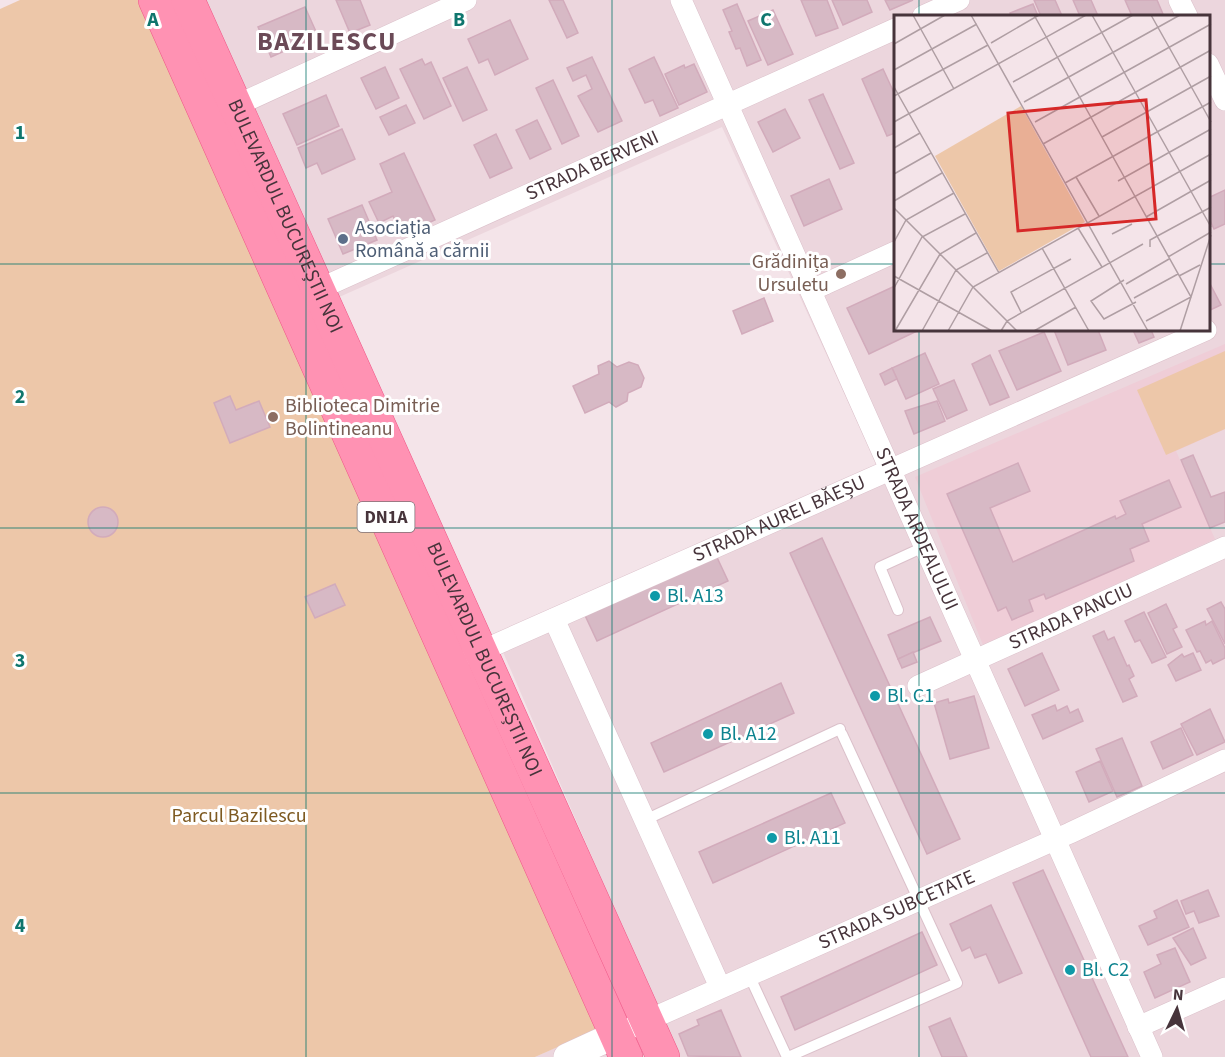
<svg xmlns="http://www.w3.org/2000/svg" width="1225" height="1057" font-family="'Source Sans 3',sans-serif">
<rect width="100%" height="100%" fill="#f4e4e9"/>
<path fill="#ecd6dd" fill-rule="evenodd" d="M204,0H1225V1057H535L655,1002L496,636L877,465L722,127L337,298ZM895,16H1208V330H895Z"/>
<polygon fill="#efcdd7" points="1225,344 1225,429 1176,451 1215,539 983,645 915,477"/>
<g fill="#edc7a9">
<polygon points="20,0 140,0 596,1030 535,1057 0,1057 0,9"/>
<polygon points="1225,351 1225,429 1166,455 1137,390"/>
</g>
<g fill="#d7b9c5" stroke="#d2abbb" stroke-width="1.5">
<polygon points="336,0 360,0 370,25 350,33"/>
<polygon points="549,0 563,0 578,33 567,38"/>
<polygon points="801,0 827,0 838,28 816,36"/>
<polygon points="832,0 867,0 872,12 843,25"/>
<polygon points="885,0 913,0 890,10"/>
<polygon points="1034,0 1055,0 1062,16 1041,16"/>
<polygon points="1073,0 1091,0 1098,16 1080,16"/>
<polygon points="1125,0 1157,0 1163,14 1132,16"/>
<polygon points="737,4 761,60 747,66 740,48 736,49 729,32 732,31 723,10"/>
<polygon points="1033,4 1038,16 1012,16 1010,13"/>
<polygon points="305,7 318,36 271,57 258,27"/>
<polygon points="773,10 793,54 768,65 748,21"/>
<polygon points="510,20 528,59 495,75 488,59 479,63 468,39"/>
<polygon points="592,57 622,121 598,132 578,96 592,89 586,75 573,81 567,68"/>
<polygon points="654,57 678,108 660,116 653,100 645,103 629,69"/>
<polygon points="422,59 425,65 431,62 451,106 424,119 400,69"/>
<polygon points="694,64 707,92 679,105 665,74 684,65 685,68"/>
<polygon points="385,67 399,98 376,109 361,78"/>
<polygon points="467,67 487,110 463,121 443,78"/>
<polygon points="883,69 895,95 895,133 887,136 862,79"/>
<polygon points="553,80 579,136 562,144 536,88"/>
<polygon points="823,94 854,163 840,169 809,100"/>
<polygon points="326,95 339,126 297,145 283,114"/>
<polygon points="406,105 415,123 389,135 380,117"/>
<polygon points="785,109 800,138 773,152 758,122"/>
<polygon points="537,120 551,149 530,159 516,130"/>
<polygon points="342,129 355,159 322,174 317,163 306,168 298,148"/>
<polygon points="496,134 512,168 490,178 474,145"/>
<polygon points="404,153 435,220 402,235 393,216 379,223 369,202 392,192 380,164"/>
<polygon points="829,179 842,209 804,226 791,196"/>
<polygon points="1225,190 1225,224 1214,229 1208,216 1208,198"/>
<polygon points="362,205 377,240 343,254 328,219"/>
<polygon points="1208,280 1221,305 1208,311"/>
<polygon points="895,286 895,330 919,330 869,354 847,308"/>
<polygon points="764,298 773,321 742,334 733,311"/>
<polygon points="1054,330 1098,330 1106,350 1068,365"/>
<polygon points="1133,330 1151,330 1154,337 1139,343"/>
<polygon points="1044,332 1061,371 1017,390 999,351"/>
<polygon points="925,353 939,384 906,399 892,368"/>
<polygon points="990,355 1009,397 990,405 972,364"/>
<polygon points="609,361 617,367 629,362 638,365 644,378 641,387 628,393 627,401 616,407 609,402 585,413 573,386 599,374 598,366"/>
<polygon points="892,368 897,379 885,385 880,374"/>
<polygon points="954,380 967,410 947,419 933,389"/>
<polygon points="230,396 236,410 259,401 270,427 230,443 214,403"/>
<polygon points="937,401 945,421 914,434 905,411"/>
<polygon points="1193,455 1211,497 1225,492 1225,522 1210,528 1181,460"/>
<polygon points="1018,463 1030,491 990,508 1013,562 1115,516 1116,519 1126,514 1120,501 1169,480 1181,507 1142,524 1149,541 1130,549 1134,561 1046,599 1044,594 1029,600 1033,611 1012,620 1006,607 998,611 947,494"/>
<circle cx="103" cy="522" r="15"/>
<polygon points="822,538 960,839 927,854 790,553"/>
<polygon points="714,551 728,581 597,641 583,611"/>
<polygon points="335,584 345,605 315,618 305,597"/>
<polygon points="1221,602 1225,609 1225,644 1207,609"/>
<polygon points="1166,604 1177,627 1173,629 1182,647 1167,654 1148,613"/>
<polygon points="1144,612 1166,657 1152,663 1140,640 1135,642 1125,621"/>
<polygon points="930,617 941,641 898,659 888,635"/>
<polygon points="1205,621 1206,625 1212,621 1225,648 1225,658 1213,664 1211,660 1206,663 1200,651 1197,652 1186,630"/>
<polygon points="1104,631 1108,640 1114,637 1127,666 1129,665 1134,676 1129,679 1137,696 1123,702 1093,636"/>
<polygon points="913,652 917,662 902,668 898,659"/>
<polygon points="1042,653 1059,690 1025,706 1008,669"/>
<polygon points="1193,653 1201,670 1176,681 1168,665 1182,654 1184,657"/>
<polygon points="781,683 794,713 664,772 651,743"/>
<polygon points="974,696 989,748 950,759 934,703 948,699 949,703"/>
<polygon points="1055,705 1057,711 1067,706 1070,713 1078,709 1083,721 1043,739 1032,715"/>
<polygon points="1210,709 1225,742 1197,755 1181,724"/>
<polygon points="1181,728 1193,755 1163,769 1151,742"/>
<polygon points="1122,738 1142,786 1117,797 1096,749"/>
<polygon points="1100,761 1113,791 1089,802 1076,772"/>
<polygon points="831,793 845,823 713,883 699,852"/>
<polygon points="1043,870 1128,1057 1091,1057 1013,883"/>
<polygon points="1208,890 1219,916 1199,923 1194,911 1186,914 1181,901"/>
<polygon points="1177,900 1189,927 1148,945 1139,926 1157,918 1154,911"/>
<polygon points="991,905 1022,973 999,983 986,954 975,958 970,947 962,951 950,924"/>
<polygon points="1193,928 1206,958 1191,965 1173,938"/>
<polygon points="922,932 937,965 795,1030 781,997"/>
<polygon points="1175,948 1190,982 1155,998 1144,972 1161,964 1157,955"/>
<polygon points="721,1010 741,1057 688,1056 679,1034 699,1025 697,1020"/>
<polygon points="950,1018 967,1057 942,1057 929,1027"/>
</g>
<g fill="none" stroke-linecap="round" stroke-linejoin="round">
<g stroke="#dbc0ca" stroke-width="12">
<g id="service">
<polyline points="898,610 880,567 926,546"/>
<polyline points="645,820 840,729"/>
<polyline points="749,975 787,1057"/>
<polyline points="788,1057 957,983 842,734"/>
</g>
</g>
<g stroke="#dbc0ca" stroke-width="22">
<g id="minor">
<path id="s1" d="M681,0L1152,1057"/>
<polyline points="1179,0 1187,16"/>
<polyline points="923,16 959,0"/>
<polyline points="1208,64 1225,100"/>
<polyline points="235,106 466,0"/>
<polyline points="812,290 895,252"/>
<path id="s2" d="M308,294L895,29"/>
<polyline points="554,619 720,987"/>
<path id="s3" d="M472,655L1206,330"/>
<path id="s4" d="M918,686L1225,547"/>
<polyline points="1138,1027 1225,988"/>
<path id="s5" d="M617,1034L1070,833L1225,760"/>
</g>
</g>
<g stroke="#dbc0ca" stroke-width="28">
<polyline id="tertiary" points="567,1057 617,1034"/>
</g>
<g stroke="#ef5787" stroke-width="34">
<g id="primary">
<polyline points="155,0 626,1057"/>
<path id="s6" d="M188,0L663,1057"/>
</g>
</g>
<use href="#service" stroke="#fff" stroke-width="10"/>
<use href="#minor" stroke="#fff" stroke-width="21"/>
<use href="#tertiary" stroke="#fff" stroke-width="27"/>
<use href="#primary" stroke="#ff92b3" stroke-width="33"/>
</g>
<path fill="none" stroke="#0f766e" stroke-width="1.5" stroke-opacity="0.55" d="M306,0V1057M612,0V1057M919,0V16M0,264H895M1208,264H1225M919,330V1057M0,528H1225M0,793H1225"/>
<circle fill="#5c6f8a" stroke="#fff" stroke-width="2" cx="343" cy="239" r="6"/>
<g fill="#8d6e63" stroke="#fff" stroke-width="2">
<circle cx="841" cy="274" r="6"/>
<circle cx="273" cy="417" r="6"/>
</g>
<g fill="#0f9aa8" stroke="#fff" stroke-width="2">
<circle cx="655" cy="596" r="6"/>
<circle cx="875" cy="696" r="6"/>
<circle cx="708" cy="734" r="6"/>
<circle cx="772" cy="838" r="6"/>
<circle cx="1070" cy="970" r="6"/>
</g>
<g text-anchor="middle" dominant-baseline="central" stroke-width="6" stroke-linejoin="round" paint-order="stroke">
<rect fill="#fff" stroke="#7e7176" stroke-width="1.5" x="357.5" y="502" width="57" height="30" rx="4.5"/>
<g font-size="18" font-weight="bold" fill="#47343b">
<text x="386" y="517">DN1A</text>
</g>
<g font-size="20" fill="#47343b" stroke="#fff">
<text stroke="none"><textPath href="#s2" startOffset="312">STRADA BERVENI</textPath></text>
<text stroke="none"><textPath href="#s6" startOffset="237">BULEVARDUL BUCUREȘTII NOI</textPath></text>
<text stroke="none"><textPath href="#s3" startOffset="336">STRADA AUREL BĂEȘU</textPath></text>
<text stroke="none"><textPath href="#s1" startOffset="579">STRADA ARDEALULUI</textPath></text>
<text stroke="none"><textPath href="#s4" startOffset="168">STRADA PANCIU</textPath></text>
<text stroke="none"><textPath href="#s6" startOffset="723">BULEVARDUL BUCUREȘTII NOI</textPath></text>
<text stroke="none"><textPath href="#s5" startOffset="306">STRADA SUBCETATE</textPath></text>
</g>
<g font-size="20" fill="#4e5e75" stroke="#fff" text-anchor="start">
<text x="355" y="228">Asociația<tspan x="355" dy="23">Română a cărnii</tspan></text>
</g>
<g font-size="20" fill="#785e54" stroke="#fff" text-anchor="end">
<text x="829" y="262">Grădinița<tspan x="829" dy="23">Ursuletu</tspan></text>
<text x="285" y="406" text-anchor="start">Biblioteca Dimitrie<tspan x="285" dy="23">Bolintineanu</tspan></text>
</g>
<g font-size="20" fill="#0d838f" stroke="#fff" text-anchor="start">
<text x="667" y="596">Bl. A13</text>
<text x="887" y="696">Bl. C1</text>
<text x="720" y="734">Bl. A12</text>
<text x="784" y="838">Bl. A11</text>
<text x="1082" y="970">Bl. C2</text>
</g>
<g font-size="20" fill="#7e5a21" stroke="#fff">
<text x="239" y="816">Parcul Bazilescu</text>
</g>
<g font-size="26" font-weight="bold" letter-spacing="1.5" fill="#6b4a57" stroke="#fff">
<text x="327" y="41">BAZILESCU</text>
</g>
</g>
<g transform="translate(894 15)">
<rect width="316" height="316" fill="#f4e4e9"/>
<path d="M127,91L191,207L105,256L41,141Z" fill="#edc7a9"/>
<path fill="none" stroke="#af9ea3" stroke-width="1.5" d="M19,0L60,74M77,0L254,316M140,0L297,282L252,306M198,0L317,212M257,0L317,107M97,28L145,0M0,29L51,0M0,55L83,9M119,67L239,0M0,72L105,258M0,81L94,30M130,87L286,0M0,107L192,0M141,107L317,9M208,122L317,61M149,129L317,35M0,133L26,118M0,159L37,138M182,162L205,201M224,166L317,114M171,168L317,87M0,186L48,158M0,193L123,316M252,202L317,165M184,213L208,252M218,219L238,209M0,227L12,205L60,178M256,232V225L317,192M148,233L195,316M274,242L317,217M0,261L98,316M285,261L306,250M230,265L197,286L210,304L242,287M232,269L275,244M0,273L28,222L71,199M240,283L284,259M127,297L117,277L177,244M1,316L46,239L82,218M28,316L62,255L93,238M54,316L79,272L317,139M107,316L113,306L249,229M140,316L182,292M286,316L317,220"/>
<path fill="#d62828" fill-opacity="0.15" stroke="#d62828" stroke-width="3" d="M252,85L262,204L124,216L114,98Z"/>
<rect width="316" height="316" fill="none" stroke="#47343b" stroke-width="3"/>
</g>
<g font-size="20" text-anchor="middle" font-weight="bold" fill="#0f766e" stroke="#fff" stroke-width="6" stroke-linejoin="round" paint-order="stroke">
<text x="153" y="26">A</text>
<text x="459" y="26">B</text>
<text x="766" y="26">C</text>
<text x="20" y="139">1</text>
<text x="20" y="403">2</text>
<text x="20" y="667">3</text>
<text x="20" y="932">4</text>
</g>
<g transform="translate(1177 1009) rotate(5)" stroke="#ffffff" stroke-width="4.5" paint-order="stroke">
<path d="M0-4.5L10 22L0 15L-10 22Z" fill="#47343b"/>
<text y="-9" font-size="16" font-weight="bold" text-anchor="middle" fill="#47343b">N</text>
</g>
</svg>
